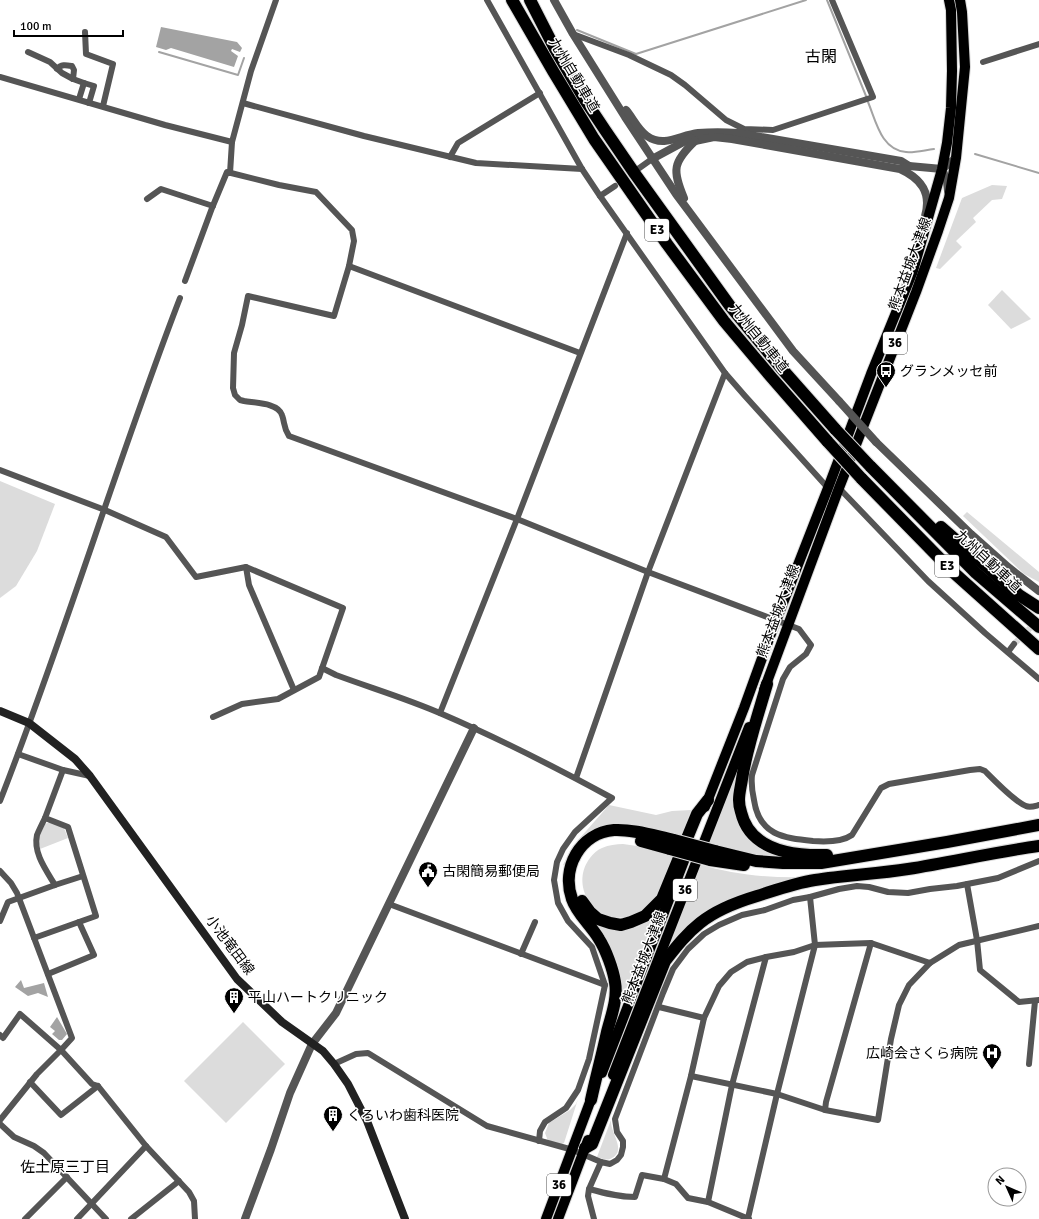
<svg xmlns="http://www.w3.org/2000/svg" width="1039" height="1219" font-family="Signika,'Noto Sans JP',sans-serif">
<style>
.green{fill:#dcdcdc}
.water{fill:#a3a3a3}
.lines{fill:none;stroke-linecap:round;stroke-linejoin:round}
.stream{stroke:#a3a3a3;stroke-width:2}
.minor-tunnel{stroke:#d9d9d9;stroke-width:6;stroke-dasharray:6 3;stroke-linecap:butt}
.primary-casing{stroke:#dbdbdb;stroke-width:12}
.motorway-casing{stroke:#dbdbdb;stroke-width:14}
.minor{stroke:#555;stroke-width:6}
.tertiary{stroke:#555;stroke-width:8}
.secondary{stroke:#222;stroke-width:8}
.primary{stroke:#000;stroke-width:10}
.motorway{stroke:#000;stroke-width:12}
.motorway-bridge-casing{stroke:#dbdbdb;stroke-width:14;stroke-linecap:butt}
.tertiary-bridge{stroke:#555;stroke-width:8}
.motorway-bridge{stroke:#000;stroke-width:12}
.labels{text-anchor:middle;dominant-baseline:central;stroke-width:3;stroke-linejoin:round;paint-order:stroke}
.shield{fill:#fff;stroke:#4c4c4c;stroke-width:1}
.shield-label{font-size:13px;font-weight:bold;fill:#000}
.street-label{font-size:14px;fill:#000;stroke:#fff}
.poi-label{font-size:14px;fill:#000;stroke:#fff;text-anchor:start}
.neighbourhood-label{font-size:15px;fill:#000;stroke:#fff}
.quarter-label{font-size:16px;fill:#000;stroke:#fff}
</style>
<rect width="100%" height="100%" fill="#fff"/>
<g class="green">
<path d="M992,185L1007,186L1002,199L992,200L973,218L976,222L956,241L962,247L940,269L936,268L962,198Z"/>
<path d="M1002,290L1031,319L1011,329L988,305Z"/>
<path d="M0,481L55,504L37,551L16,586L0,598Z"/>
<path d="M967,512L1039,572V582L1024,574L963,516Z"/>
<path d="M740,761L736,804L760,847L778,856L794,858L783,861L704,847Z"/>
<path d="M609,805L656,815L672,811L691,810L680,839L608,826L565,866L563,865L572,847Z"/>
<path d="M50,822L64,828L68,838L40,849L38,840L45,824Z"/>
<path d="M623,844L644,847L673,856C666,873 661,894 647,907C641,913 633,916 625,917C592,922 570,884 590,858C593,854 597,850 602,848C609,845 616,844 623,844Z"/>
<path d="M698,864C742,877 782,879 828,876L744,898L664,954Z"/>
<path d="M584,911L626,929L638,927L649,919L655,913L657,914L624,1001L618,999Z"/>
<path d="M243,1022L285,1064L226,1123L184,1081Z"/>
<path d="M578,1099L564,1143L562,1144L548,1141L545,1133L549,1123L570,1110L576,1104Z"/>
<path d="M611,1120C610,1133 627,1150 612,1158C607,1161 603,1159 597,1157Z"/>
</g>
<g class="water">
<path d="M161,27L237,42L242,48L240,52L232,49L231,51L238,56L234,67L171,48L166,50L156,47Z"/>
<path d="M21,980L24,988L44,983L48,997L38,993L28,996L15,987Z"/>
<path d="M57,1017L67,1034L62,1040H59L52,1034L55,1031L50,1027Z"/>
</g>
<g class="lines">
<g class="stream">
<path d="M827,0L866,96"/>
<path d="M577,30L636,54L806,0"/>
<path d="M159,52L238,75L244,58"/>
<path d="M868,102C876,121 881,150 906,152C914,153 925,150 934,149"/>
<path d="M975,154L1039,173"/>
</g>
<path class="minor-tunnel" d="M1014,644L1036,622"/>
<defs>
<g id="primary">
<path d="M764,690L839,488L916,292L938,231L949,198L956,158L965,67L962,12L960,0"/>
<path d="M705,807L744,708L769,639L828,488L871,374L913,271L942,169L947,143L951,108L952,71L951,10L949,0"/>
<path d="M602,1073L689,848"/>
<path d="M613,1075L749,727"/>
<path d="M546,1219L593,1094"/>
<path d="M558,1219L588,1140"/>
</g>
<g id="motorway">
<path d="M512,0L553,71L594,139L667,244L724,321L772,378L828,442"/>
<path d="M530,0L555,49L585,100L605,130L635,174L730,306L782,369L836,430"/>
<path d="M870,466L976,573L1039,627"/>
<path d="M861,478L953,572L1039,649"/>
<path d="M941,527L1019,595L1039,608"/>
<path d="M767,684C758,715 747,747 742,779C741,786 739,793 739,800C739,804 740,809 741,812C750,851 794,856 827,855"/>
<path d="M641,841L670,849"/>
<path d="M715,851L756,861L783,863H821L947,842L1039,825"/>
<path d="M710,860L744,865"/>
<path d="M582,901L590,912L598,919L610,923L621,925L631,922L645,916L662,899L697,814L708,800"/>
<path d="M591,1100C596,1077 602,1055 607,1032C611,1016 618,999 615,982C613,969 606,950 599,939C591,925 577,914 572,899C561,868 580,833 614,830C634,829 655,836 674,840"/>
<path d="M585,1148L592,1144L665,961C676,947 686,934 700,923C716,910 737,902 757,896C776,890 795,883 815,880C846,875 877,874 908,869C952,862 995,852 1039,846"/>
</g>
</defs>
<use href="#primary" class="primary-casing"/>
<use href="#motorway" class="motorway-casing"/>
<g class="minor">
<path d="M487,0L582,169L600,196L725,373L745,396L828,488"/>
<path d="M85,32L86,54L113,64L103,106"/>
<path d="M573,34L629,55L671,75L685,85L726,120L744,129L773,130L873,97L832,0"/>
<path d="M28,52L50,62L62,73L73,79L84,83"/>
<path d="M983,62L1039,44"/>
<path d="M57,69C61,64 66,65 72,66L74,70L73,79"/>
<path d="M0,77L165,125L232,142"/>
<path d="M79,99L84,83L94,86L89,103"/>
<path d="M243,103L364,136L476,163L582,169"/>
<path d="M450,157L458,143L540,93"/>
<path d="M638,169L652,159"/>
<path d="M230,173L232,142L251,71L276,0"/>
<path d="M600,196L615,186"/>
<path d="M147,199L161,189L213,206"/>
<path d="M349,266L580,353"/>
<path d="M185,281L212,208L227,172L279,185L316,192L352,230L354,241L349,266L334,316L248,296L242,325L234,353L233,388L235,395L240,400L244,401C256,403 278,403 282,415C285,423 283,427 289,436L517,519L648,572L799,629L811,645L806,654L790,667L783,679L752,775C751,784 752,791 754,800C759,835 783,838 813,841C826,842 842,842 852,835L881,788L889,784L970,770L980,769L985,771C994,780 1015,802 1026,806C1030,808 1035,806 1039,805"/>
<path d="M0,470L105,510L166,537L196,577L246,567L343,608L319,677L278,699L242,704L213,717"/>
<path d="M839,488L928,581L985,633L1039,679"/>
<path d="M246,567L249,585L294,690"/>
<path d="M1008,652L1014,644"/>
<path d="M322,668L336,675C371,688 408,699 442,714C500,739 557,768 612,798L575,832L563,849L557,862L554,880L558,903L568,921L592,947L605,985L589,1059L578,1090L566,1108L545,1122L540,1131L539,1141"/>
<path d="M440,713L517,519L627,233"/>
<path d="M18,754L63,770L90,776"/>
<path d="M576,778L648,572L725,373"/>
<path d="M0,801C65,635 116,464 180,298"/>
<path d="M45,818C42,824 39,830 37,835C33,853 46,870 55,885"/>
<path d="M0,871L11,883L17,893L72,1038L61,1050L92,1084L98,1086L146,1146L189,1192L194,1201L195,1219"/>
<path d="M967,884L977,940L980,970L1019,1002L1039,1000"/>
<path d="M389,904L605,985"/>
<path d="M0,921L8,902L55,885L83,876"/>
<path d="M34,938L79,922"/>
<path d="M521,954L535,922"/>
<path d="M48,974L94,955L79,922L96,916L68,827L45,818L63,770"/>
<path d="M659,1007L704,1018"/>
<path d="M0,1035L3,1038L20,1014L61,1050L37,1074L0,1120"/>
<path d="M334,1064L356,1054L368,1053L487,1126L573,1150L601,1162"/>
<path d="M1029,1064L1035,1001"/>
<path d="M691,1076L777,1094L825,1110L878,1120L891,1039L899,1005L909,985L930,963"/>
<path d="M30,1082L61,1115L98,1086"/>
<path d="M825,1110L826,1102L871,943"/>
<path d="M0,1124L14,1137L34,1146L44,1153L106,1219"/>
<path d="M664,1179L691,1076L704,1018L719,986L731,972L747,962L766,957L794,952L815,945L842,944L871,943L930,963L959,945L1039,926"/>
<path d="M589,1189C604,1193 619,1197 635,1197L642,1175L664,1179L676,1184L688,1198L708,1202L749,1219"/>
<path d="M708,1202L732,1085L766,957"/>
<path d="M748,1218L777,1094L815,945L810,897"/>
<path d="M25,1219L67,1177"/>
<path d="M77,1219L146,1146"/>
<path d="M131,1219L179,1181"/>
<path d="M594,1219L588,1196L589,1189L601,1162L610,1164L617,1160L621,1155L623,1147V1141L617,1132L615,1119L663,993L673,969L688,949L704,934L719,925L742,915L765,910L793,900L810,897L839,889L857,886L869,887L888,892L908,893L930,889L957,886L998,878L1039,861"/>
</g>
<g class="tertiary">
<path d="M554,0L573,34L625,117L676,194L793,351L839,401"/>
<path d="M626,110C633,118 638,130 647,136C664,148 680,135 698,133C711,132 724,132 738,133L901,161L909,166"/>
<path d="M688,140L695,141L714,137L732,139L900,169C920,178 932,192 925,216"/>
<path d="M652,159L691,138"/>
<path d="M905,167L909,166L942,169L956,158"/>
<path d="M942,169L947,181L948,191"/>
<path d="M684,198C672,170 673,162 695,141"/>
<path d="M876,442L971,534L1008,567L1039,591"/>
<path d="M245,1219L271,1149L290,1093L312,1044L336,1013L474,728"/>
</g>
<path class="secondary" d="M0,711L29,723L75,759L90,776L237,979L282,1022L323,1051L334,1064L348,1084L367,1121L405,1219"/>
<use href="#primary" class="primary"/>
<use href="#motorway" class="motorway"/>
<defs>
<g id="motorway-bridge">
<path d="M836,430L870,466"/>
<path d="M828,442L861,478"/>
<path d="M674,840L715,851"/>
<path d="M670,849L710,860"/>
</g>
</defs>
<use href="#motorway-bridge" class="motorway-bridge-casing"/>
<path class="tertiary-bridge" d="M839,401L876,442"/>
<use href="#motorway-bridge" class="motorway-bridge"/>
</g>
<defs>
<symbol id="bus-pin" viewBox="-11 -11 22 30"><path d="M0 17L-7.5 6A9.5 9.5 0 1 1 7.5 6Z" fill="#000" stroke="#fff"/><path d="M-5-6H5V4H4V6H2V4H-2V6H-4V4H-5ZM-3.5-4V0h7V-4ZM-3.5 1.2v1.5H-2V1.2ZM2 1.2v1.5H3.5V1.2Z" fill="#fff"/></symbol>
<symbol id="civic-pin" viewBox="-11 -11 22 30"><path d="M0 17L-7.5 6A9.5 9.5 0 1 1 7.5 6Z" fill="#000" stroke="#fff"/><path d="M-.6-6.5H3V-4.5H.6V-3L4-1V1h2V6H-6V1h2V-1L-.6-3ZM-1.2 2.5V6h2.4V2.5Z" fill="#fff"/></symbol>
<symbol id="building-pin" viewBox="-11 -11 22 30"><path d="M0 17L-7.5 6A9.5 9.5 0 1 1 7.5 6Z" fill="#000" stroke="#fff"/><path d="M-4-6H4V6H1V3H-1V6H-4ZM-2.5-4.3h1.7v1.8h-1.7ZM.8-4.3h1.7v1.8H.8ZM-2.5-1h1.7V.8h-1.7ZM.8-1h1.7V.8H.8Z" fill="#fff"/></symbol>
<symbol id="hospital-pin" viewBox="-11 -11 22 30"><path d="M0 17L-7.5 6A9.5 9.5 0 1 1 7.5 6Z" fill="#000" stroke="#fff"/><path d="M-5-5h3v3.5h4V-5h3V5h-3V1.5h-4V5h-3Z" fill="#fff"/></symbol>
</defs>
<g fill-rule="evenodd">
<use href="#bus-pin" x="875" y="360" width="22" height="30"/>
<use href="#civic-pin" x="417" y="860" width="22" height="30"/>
<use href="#building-pin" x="223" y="986" width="22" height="30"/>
<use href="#hospital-pin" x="981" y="1042" width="22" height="30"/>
<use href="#building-pin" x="322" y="1104" width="22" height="30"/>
</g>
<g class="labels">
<g class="shield">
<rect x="645" y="219" width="24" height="22" rx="3"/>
<rect x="883" y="332" width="24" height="22" rx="3"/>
<rect x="935" y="555" width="24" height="22" rx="3"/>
<rect x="673" y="879" width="24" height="22" rx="3"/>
<rect x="547" y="1174" width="24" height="22" rx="3"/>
</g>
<g class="shield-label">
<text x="657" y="230">E3</text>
<text x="895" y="343">36</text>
<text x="947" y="566">E3</text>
<text x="685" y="890">36</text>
<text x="559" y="1185">36</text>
</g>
<g class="street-label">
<text transform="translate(574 75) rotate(59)">九州自動車道</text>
<text transform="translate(910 264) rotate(-70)">熊本益城大津線</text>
<text transform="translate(759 338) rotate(51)">九州自動車道</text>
<text transform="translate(988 561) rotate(43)">九州自動車道</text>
<text transform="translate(778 611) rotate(-70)">熊本益城大津線</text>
<text transform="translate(230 945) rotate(53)">小池竜田線</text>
<text transform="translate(644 958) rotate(-69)">熊本益城大津線</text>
</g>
<g class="poi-label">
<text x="900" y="371">グランメッセ前</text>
<text x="442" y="871">古閑簡易郵便局</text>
<text x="248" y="997">平山ハートクリニック</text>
<text x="978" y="1053" text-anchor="end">広崎会さくら病院</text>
<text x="347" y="1115">くろいわ歯科医院</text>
</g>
<g class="neighbourhood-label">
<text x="65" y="1167">佐土原三丁目</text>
</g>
<g class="quarter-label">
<text x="821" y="57">古閑</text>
</g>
</g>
<g transform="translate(1007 1187) rotate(315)"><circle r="19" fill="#ffffff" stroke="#999999"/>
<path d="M0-3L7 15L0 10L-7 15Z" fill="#000000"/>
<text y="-6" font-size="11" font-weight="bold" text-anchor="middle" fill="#000000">N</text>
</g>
<path d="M14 30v6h109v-6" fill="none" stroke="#000000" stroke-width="2"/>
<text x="20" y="30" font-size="12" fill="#000000" stroke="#ffffff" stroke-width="3" paint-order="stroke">100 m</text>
</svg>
